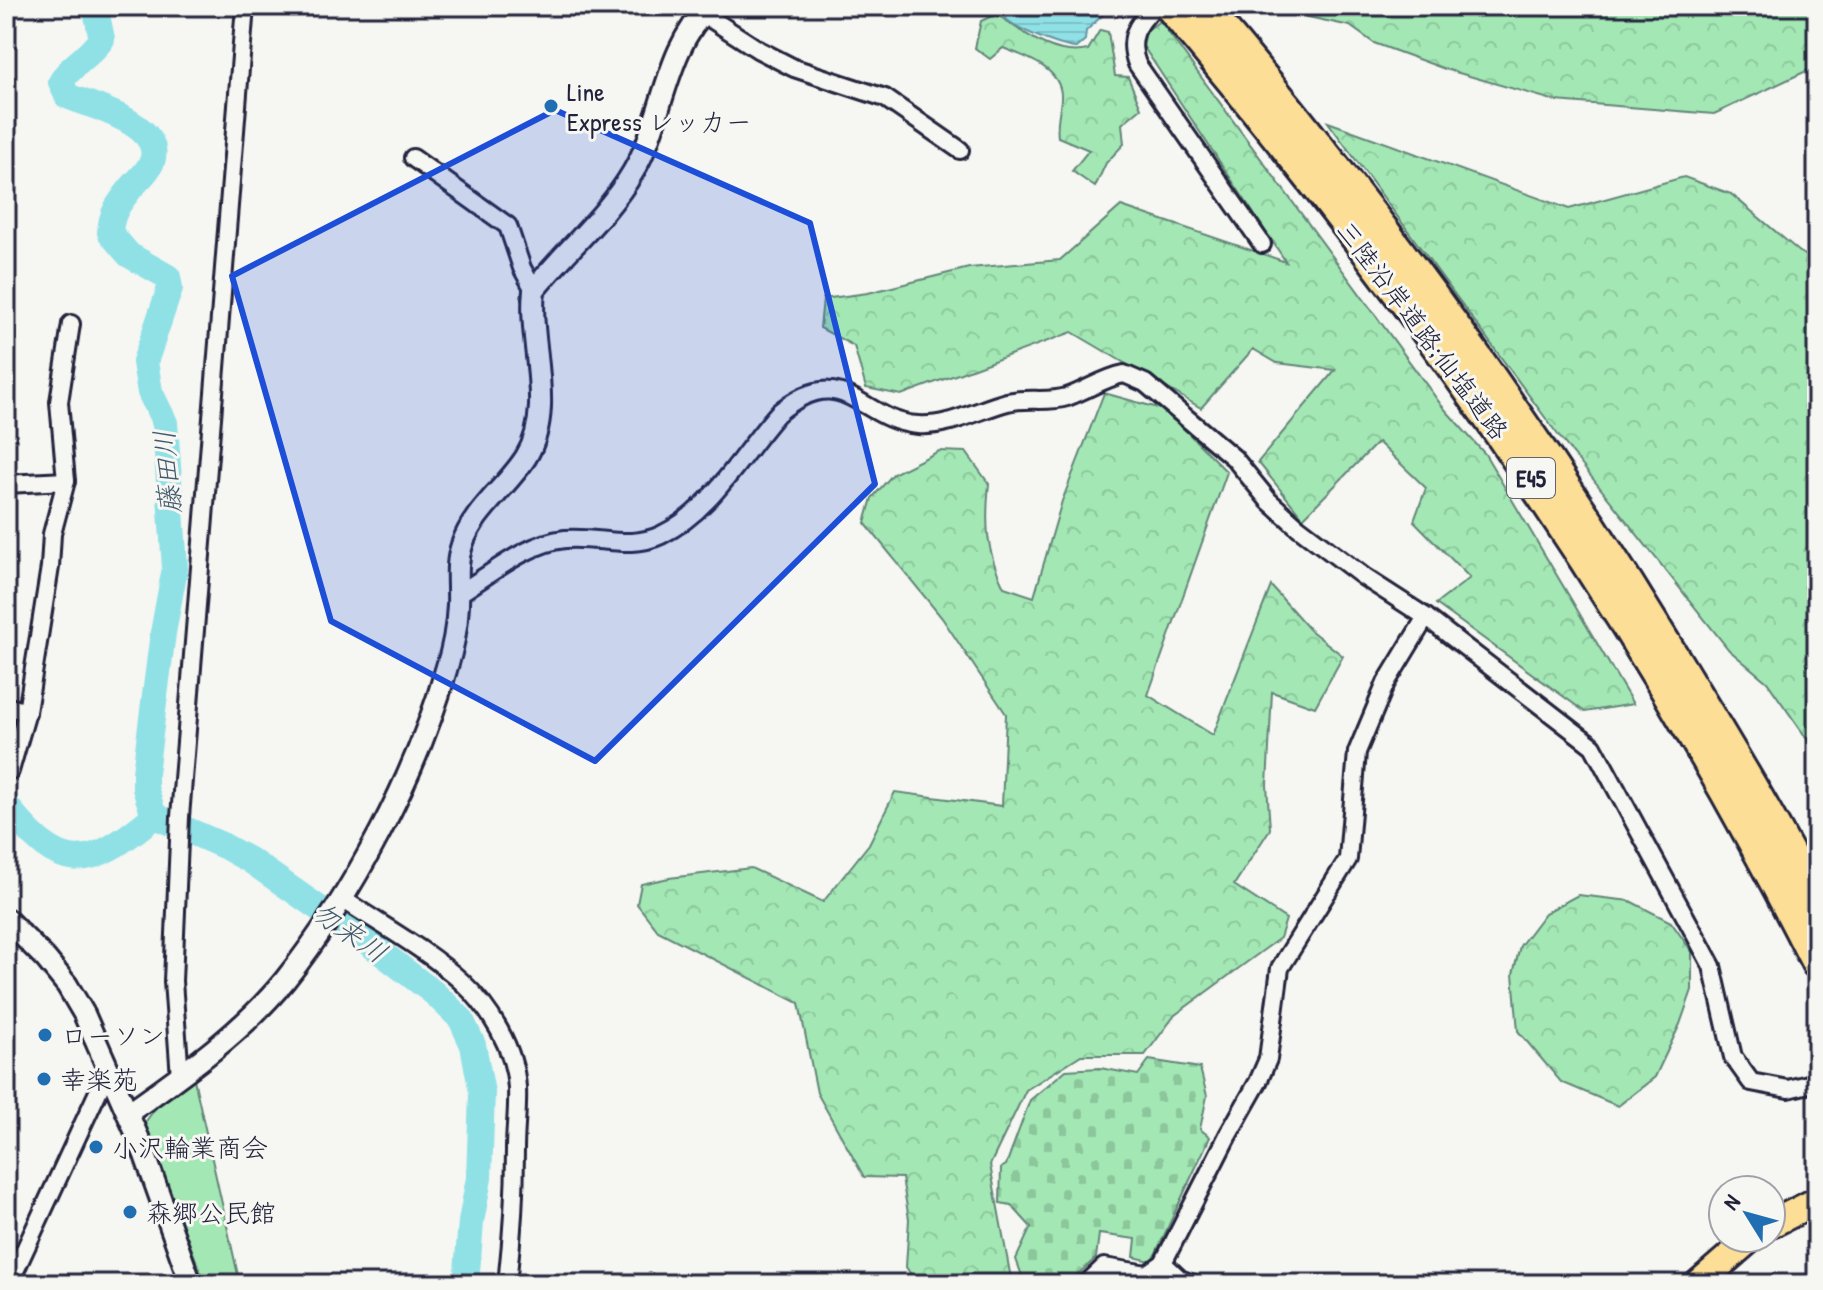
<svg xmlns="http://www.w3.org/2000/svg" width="1823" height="1290" font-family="'Patrick Hand','Klee One',sans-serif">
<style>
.green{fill:#a3e8b4;stroke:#628578;stroke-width:2}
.forest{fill:url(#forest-crowns);stroke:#628578;stroke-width:2}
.cemetery{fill:url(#cemetery-stones);stroke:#628578;stroke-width:2}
.water{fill:url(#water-rules);stroke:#6395a2;stroke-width:2}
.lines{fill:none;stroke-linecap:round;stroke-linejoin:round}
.river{stroke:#8fe1e6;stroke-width:26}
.minor-casing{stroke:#22223b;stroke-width:22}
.tertiary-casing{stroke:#22223b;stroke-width:26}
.primary-casing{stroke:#22223b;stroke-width:32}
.motorway-casing{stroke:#22223b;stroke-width:36}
.minor{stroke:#f6f6f2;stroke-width:16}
.tertiary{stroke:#f6f6f2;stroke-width:20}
.primary{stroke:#fcde96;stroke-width:26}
.motorway{stroke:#fcde96;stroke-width:30}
.marked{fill:#1d4ed8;fill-opacity:0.2;stroke:#1d4ed8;stroke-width:6;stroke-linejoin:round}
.poi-dot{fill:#1f6fb2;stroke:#f6f6f2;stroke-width:3}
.labels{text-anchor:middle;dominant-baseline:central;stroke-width:6;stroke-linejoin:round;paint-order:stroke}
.shield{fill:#f6f6f2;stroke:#626272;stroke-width:2}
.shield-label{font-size:24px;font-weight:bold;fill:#22223b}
.poi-label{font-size:26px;fill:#22223b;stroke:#f6f6f2;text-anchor:start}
.street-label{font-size:26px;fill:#22223b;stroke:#f6f6f2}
.water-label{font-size:28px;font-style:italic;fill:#435b6e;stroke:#f6f6f2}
</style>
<defs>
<pattern id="forest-crowns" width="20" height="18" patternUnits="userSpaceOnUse" patternTransform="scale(2)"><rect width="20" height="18" fill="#a3e8b4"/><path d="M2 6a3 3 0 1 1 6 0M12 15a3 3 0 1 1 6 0" fill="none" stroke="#8cc79c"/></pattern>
<pattern id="cemetery-stones" width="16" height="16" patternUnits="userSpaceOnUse" patternTransform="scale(2)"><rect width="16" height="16" fill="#a3e8b4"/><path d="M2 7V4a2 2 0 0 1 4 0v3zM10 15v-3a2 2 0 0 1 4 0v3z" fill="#8cc79c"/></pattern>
<pattern id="water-rules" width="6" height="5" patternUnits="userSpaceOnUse" patternTransform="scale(2)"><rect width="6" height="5" fill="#8fe1e6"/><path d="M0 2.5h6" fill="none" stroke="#7bc1c6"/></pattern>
</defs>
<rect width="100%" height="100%" fill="#f6f6f2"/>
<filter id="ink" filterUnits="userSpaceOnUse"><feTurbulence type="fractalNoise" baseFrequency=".0125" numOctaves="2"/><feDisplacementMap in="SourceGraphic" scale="16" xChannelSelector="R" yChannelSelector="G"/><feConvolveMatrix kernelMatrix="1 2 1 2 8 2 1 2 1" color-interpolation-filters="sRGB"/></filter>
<g filter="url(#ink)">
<path class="green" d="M194,1079L240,1284H205L144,1124C157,1105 171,1087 194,1079Z"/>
<g class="forest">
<path d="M1257,6H1817V66L1714,114L1556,101L1445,69L1374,43L1350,26Z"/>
<path d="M996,14C1023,32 1054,58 1088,50L1100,30L1108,32L1115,76L1128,77L1141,108L1122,124L1124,144L1106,163L1095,187L1072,171L1089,150L1058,137C1056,124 1060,112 1061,99C1063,69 1027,57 1003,48L990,59L975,48L981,21Z"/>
<path d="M1160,21L1442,406L1485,454L1633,704L1585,712L1436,604L1470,578L1414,521L1426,488L1378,442L1303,518L1258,462L1335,370L1277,363L1253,349L1201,408L1072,332L901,395L866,388L854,346L820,328L823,299L868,293L969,268L1060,260L1121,206L1286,262L1143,46L1146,31Z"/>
<path d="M1328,122L1569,209L1684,177L1731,194L1801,253L1817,261V753L1767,682L1729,650L1558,435Z"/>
<path d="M1104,393L1165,410L1227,472L1148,695L1213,735L1271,586L1310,630L1343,656L1315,707L1272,692L1267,785L1270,829L1234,885L1286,919L1280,938L1175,1015L1145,1055H1081L1026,1090L990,1165L1012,1284H917L906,1267L909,1219L902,1178L864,1177L817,1093L799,1003L658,931L637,904L641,884L669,878L751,868L823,902L869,844L895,792L1002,806L1006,714L942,618L865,523L872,498L893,474L939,451L966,452L989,484C985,524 986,551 1004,587L1034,597L1062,501Z"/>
<path d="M1578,895L1630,901L1671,922L1692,952V990L1680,1024L1655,1077L1618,1106L1561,1082L1518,1031L1513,974L1520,946L1545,913Z"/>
</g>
<path class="cemetery" d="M1149,1060L1200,1068L1207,1096L1200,1129L1210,1137L1155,1255L1150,1261L1134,1257L1136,1239L1099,1234L1096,1258L1067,1284H1025L1016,1259L1031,1227L1011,1205L1000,1203L1001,1168L1006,1165L1030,1100L1066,1070L1100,1068L1138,1075Z"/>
<path class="water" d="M999,6H1112L1086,31L1085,40L1076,48C1061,47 1015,29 1005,18C1003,16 1000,8 999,6Z"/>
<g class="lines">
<g class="river">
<path d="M95,6L102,39C91,56 70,65 61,82L67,96C91,106 160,123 153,158C151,169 138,180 131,188C119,203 111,213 110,233L129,255L168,277L170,288L145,362L150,392L165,423L175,568L163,633L145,773V788L154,816"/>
<path d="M6,805C62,875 87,872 154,816"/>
<path d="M157,817L224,846L251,861L366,941L434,993L461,1019L473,1045L482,1093L479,1178L471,1222L466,1284"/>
</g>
<defs>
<g id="minor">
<path d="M1155,6C1137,24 1127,38 1137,64L1262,244"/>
<path d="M702,13L759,50L794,68L885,98L960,150"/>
<path d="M413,158L508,226L522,268L534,290"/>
<path d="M6,484L66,481"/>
<path d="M457,595C490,575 526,543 565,539C598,536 630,550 661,535C712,511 742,453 778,413C845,358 859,421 918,425C949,427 977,410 1007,402C1027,397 1047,403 1067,397C1087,390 1104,378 1124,374L1145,383L1234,458L1269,501L1298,527L1364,577L1426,617"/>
<path d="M6,706L27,712"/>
<path d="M10,771L27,712L50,567L52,534L66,481L59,402L71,324"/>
<path d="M341,898C381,925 426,949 462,982C490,1008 515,1049 517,1088C518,1109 515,1129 515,1150C515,1195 512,1239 507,1284"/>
<path d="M180,1077L173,981L180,817L245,6"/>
<path d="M1163,1263L1180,1279L1193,1284"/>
<path d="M9,1284L109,1068"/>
<path d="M1086,1284L1104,1267L1147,1274L1163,1263L1228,1135L1258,1082L1268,1059L1280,968L1348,859L1357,752L1386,683L1426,617L1593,746L1712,966L1733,1057L1751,1082L1788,1089L1817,1082"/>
</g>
<g id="tertiary">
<path d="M6,919L46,959L67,985L84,1014L141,1144L191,1284"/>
<path d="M128,1113C183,1074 242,1033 285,980C352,896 417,774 446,670C453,649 457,627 458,605C459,584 455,565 462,545C473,511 507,487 526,457C556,408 528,344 534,290C566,250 607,216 633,172C664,120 664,49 710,6"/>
</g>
<g id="primary">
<path d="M1771,1224L1817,1201"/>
<path d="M1698,1284L1751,1238"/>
</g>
<g id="motorway">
<path d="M1170,6C1419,300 1644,618 1817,963"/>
<path d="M1203,6C1378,211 1536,431 1676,661C1725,742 1775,823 1817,907"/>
</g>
</defs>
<use href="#minor" class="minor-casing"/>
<use href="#tertiary" class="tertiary-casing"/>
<use href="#primary" class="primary-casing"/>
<use href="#motorway" class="motorway-casing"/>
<use href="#minor" class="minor"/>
<use href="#tertiary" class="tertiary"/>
<use href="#primary" class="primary"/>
<use href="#motorway" class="motorway"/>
</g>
</g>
<path class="marked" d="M555,110L810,223L875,484L595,761L331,621L232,276Z"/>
<g class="poi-dot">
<circle cx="551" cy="106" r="8"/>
<circle cx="45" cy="1035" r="8"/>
<circle cx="44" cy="1079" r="8"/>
<circle cx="96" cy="1147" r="8"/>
<circle cx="130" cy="1212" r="8"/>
</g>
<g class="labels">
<rect class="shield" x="1507" y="458" width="48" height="40" rx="6"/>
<g class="shield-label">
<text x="1531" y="478">E45</text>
</g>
<g class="poi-label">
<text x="567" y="91">Line<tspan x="567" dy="30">Express レッカー</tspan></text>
<text x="61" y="1035">ローソン</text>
<text x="60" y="1079">幸楽苑</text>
<text x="112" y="1147">小沢輪業商会</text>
<text x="146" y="1212">森郷公民館</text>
</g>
<g class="street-label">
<text transform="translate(1423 330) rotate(53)">三陸沿岸道路;仙塩道路</text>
</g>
<g class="water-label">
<text transform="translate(167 472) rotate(-95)">藤田川</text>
<text transform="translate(350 932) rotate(35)">勿来川</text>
</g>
</g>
<rect width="1823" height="1290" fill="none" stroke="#f6f6f2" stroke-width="32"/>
<rect x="16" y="16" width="1791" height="1258" fill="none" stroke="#22223b" stroke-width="3" filter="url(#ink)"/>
<g transform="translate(1747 1214) rotate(307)"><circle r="38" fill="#f6f6f2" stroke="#a1a1a9" stroke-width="2"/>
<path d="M0-6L14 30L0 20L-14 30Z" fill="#1f6fb2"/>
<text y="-12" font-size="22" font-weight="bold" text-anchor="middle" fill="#22223b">N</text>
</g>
</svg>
